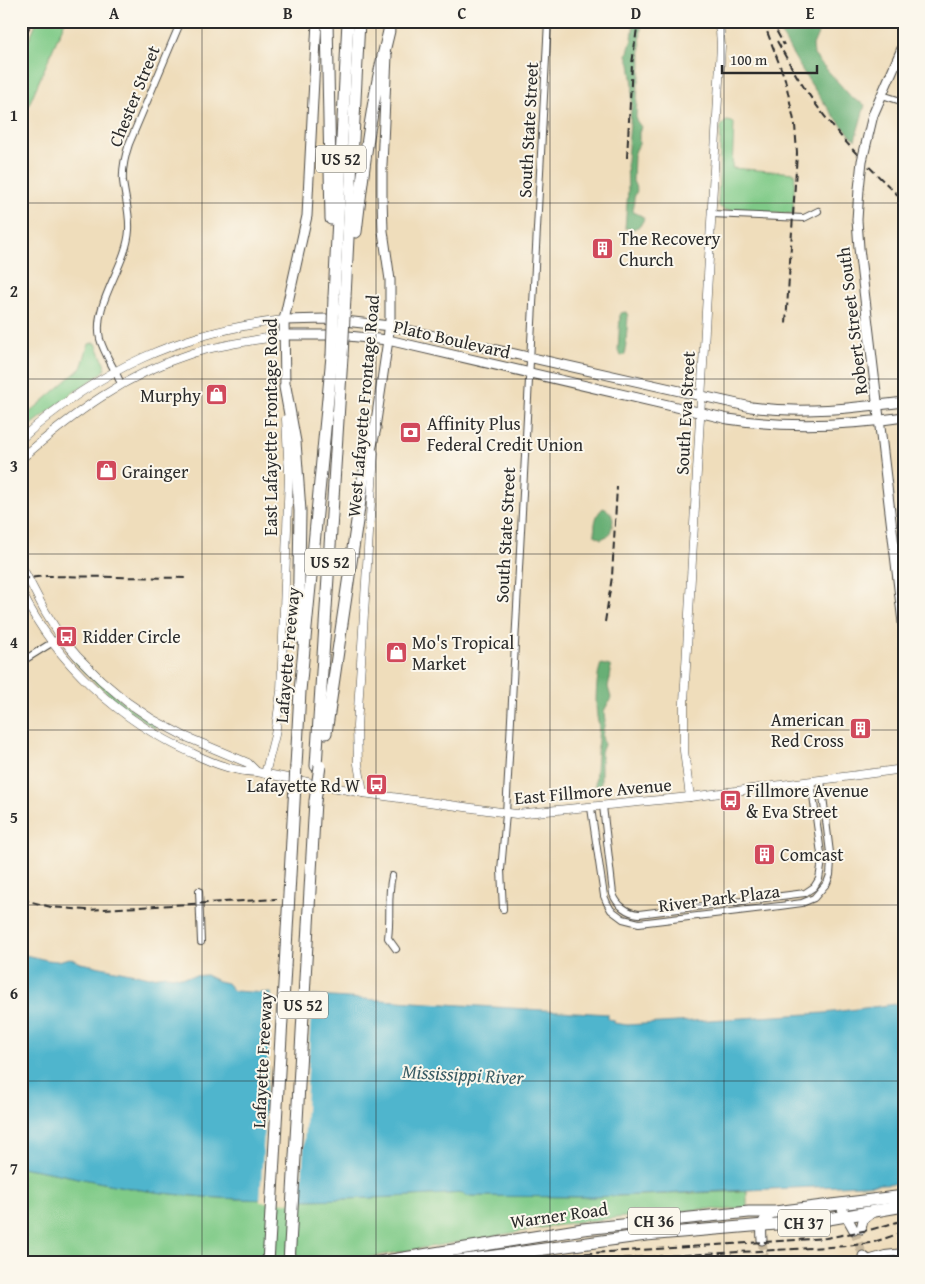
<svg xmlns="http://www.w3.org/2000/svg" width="925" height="1284" font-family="'Gentium Book Plus',serif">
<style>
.green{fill:#80cb88;stroke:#567b5a}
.forest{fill:#68af74;stroke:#4a6d50}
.water{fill:#4fb5cd;stroke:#3d707c}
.pier{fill:#efddbb}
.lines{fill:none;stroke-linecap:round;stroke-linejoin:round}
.secondary-tunnel{stroke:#c8b99e;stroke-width:9;stroke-dasharray:9 4.5;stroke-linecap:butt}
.minor-casing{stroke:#484641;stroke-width:8}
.tertiary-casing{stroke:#484641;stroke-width:9}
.secondary-casing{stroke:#484641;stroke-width:11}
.trunk-casing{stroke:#484641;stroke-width:13}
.motorway-casing{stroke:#484641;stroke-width:13}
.minor{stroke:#fff;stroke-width:6}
.tertiary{stroke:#fff;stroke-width:8}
.secondary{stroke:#fff;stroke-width:9}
.trunk{stroke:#fff;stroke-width:11}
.motorway{stroke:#fff;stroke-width:11}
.rail{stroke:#2b2b2b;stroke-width:2;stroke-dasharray:8 4;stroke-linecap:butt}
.secondary-bridge-casing{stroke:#484641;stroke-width:11;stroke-linecap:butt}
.motorway-bridge-casing{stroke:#484641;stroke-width:13;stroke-linecap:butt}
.secondary-bridge{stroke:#fff;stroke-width:9}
.motorway-bridge{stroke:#fff;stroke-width:11}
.grid{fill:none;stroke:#2b2b2b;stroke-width:1;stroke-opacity:0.55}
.labels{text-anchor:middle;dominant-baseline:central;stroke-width:4;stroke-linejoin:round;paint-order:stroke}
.shield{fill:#fbf7ec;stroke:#696865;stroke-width:1}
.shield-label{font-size:16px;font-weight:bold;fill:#2b2b2b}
.street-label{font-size:18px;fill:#2b2b2b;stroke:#fbf7ec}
.poi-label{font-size:18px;fill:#2b2b2b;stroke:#fbf7ec;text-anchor:start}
.water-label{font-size:19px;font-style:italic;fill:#385b64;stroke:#fbf7ec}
.neatline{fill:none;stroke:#2b2b2b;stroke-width:2}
.grid-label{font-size:16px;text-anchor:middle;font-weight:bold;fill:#2b2b2b}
</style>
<rect width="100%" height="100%" fill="#fbf7ec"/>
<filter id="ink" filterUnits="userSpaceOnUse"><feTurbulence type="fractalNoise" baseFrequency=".02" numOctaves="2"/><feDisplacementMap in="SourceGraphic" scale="10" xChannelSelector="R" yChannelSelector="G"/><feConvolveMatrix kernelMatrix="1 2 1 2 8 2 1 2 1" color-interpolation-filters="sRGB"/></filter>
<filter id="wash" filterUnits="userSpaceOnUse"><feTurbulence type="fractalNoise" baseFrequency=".0096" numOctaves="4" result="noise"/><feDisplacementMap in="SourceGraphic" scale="20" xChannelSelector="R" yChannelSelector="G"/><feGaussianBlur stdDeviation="1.12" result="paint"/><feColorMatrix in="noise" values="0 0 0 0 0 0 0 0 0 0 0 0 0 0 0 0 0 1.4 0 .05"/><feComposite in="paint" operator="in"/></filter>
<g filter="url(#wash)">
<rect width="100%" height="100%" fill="#efddbb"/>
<g class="green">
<path d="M37,21H65L21,123V58Z"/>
<path d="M726,121L733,122L734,124L732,168L795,173L793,214L724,210L718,205L721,126Z"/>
<path d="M92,343H96L104,363L105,370L101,374L74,392L21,433V420L81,368C85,359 85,352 89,344Z"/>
<path d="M74,658C100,683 125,706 155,725L156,728H154C124,708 97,687 73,660Z"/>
<path d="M21,1167C69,1175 115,1187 163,1193C263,1205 363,1199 463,1193L466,1196L592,1197L747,1191V1207L726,1210L703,1209L577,1222L335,1263H21Z"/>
</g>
<g class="forest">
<path d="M634,21L642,22C638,36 644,74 638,83L636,116V120L641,127L639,132V144L634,154L633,181L637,190L634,198L633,212L642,216L644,219L640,226L633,229L625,228L628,191L627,160L633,85L630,64L627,55L632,39Z"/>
<path d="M774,21H823L813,45L814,55L852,98L865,105L855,140C821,105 797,63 774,21Z"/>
<path d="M626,312L628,316L625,355L621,356L618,351L620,315V313Z"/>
<path d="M603,508C616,513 614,523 609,535L601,539L595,535C594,525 595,515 603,508Z"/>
<path d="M601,664L610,666L611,672L608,687L611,698L604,711L605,721L602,736L604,745L601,752V783L598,786H595L599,724C594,714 596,675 601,664Z"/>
</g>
<path class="water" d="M21,954L47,960L57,961L70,958L81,963L150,977L166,975L182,977L206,975L218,981L227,983L234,991L608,1014V1019L614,1020V1023L627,1025L825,1013L904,1003V1183L592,1197L466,1196L463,1193C363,1199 263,1205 163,1193C115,1187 69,1175 21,1167Z"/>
<path class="pier" d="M272,991L312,993L301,1203L260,1202Z"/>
</g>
<g filter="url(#ink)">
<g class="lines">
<g class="secondary-tunnel">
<path d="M854,1230L863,1256"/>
<path d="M762,1240L765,1263"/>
</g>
<defs>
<g id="minor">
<path d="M882,95L904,102"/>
<path d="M712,214L804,218L818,211"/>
<path d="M121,384C115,369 104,354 100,339C92,303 127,266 129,230C130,213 125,198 123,181C122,168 125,156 129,144L181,21"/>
<path d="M21,662L61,637"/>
<path d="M603,806L613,894C617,905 627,913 639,914L805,893L814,887L819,879L822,861L811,781"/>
<path d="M591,808L604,896L607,903L611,910L623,919L639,923L780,906L802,903L814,898L827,883L830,875L831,861L821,780"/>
<path d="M392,876C387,896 391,917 388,938L396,949"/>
<path d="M199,891L201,942"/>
<path d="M503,909L501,870L506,814L548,21"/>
<path d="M854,1263L885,1254L904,1252"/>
</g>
<g id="tertiary">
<path d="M21,439C97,370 182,331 284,320"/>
<path d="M21,459C74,413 126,374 193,353C223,344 253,341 284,335"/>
<path d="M21,565L45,611L61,637L77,656L101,680L127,702L152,719L184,736L248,763L257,772"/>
<path d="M21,591C56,663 120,721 192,753C212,763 235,772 257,772L363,793L516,814L690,797L904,769"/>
<path d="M265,774L275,735L281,691L289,475L286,419"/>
<path d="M363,793L358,764L357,726L374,453"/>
<path d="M690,797L684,751V702L721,45L720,31L716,21"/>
</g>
<g id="secondary">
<path d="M388,37L389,21"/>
<path d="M873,115L904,44"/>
<path d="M859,189L857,220L859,248L904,631"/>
<path d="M284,320L326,319L390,326L751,407C802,414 853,408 904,402"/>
<path d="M284,335H338L388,340L728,419C787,428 845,426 904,417"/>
<path d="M285,387L284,320L307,216L317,21"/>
<path d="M375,428L388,340L390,320V280L383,231L382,197V165L387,55"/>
<path d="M840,1205L854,1230"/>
<path d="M861,1229L863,1220L873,1212"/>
<path d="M762,1240C761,1226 760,1219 775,1212"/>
<path d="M863,1256L867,1259L868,1263"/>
</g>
<g id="trunk">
<path d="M373,1263L583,1229L749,1212H775L904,1196"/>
<path d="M443,1263L646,1235L823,1220L904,1206"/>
</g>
<g id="motorway">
<path d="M327,21L331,219"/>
<path d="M356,232C364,164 372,97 389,31"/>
<path d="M334,297L348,21"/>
<path d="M345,297L359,21"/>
<path d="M285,387L295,442L300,511L298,637"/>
<path d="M326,733L363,480L375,428"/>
<path d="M296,766L300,691L332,356"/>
<path d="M316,766L342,357"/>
<path d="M268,1263L285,967"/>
<path d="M289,1263L315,801"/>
</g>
</defs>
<use href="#minor" class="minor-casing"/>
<use href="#tertiary" class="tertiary-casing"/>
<use href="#secondary" class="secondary-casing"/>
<use href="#trunk" class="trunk-casing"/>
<use href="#motorway" class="motorway-casing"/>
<use href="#minor" class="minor"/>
<use href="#tertiary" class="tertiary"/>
<use href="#secondary" class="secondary"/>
<use href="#trunk" class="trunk"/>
<use href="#motorway" class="motorway"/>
<g class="rail">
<path d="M763,21L785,79L795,125L797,153L786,324"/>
<path d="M771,21L784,45"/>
<path d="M777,41C790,65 803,88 820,110C844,143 874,172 904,201"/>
<path d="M21,45L32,21"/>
<path d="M627,158L632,64L638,21"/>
<path d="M21,579L46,576L186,578"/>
<path d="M605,622L612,577L617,487"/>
<path d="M21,899L51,907L86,910L277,899"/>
<path d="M525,1263L578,1254L826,1238L873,1229L904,1220"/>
<path d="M575,1263L596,1260L847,1246L871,1243L904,1232"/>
<path d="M793,1263L829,1256"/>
</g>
<defs>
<path id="secondary-bridge" d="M859,189L862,161L873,115"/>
<g id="motorway-bridge">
<path d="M332,356L334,297"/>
<path d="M342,357L345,297"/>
<path d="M315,801L320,766"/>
<path d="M285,967L296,766"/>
</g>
</defs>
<use href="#secondary-bridge" class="secondary-bridge-casing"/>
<use href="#motorway-bridge" class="motorway-bridge-casing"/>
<use href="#secondary-bridge" class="secondary-bridge"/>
<use href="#motorway-bridge" class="motorway-bridge"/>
</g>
</g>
<path class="grid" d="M202,21V1263M376,21V1263M550,21V1263M724,21V1263M21,203H904M21,379H904M21,554H904M21,730H904M21,905H904M21,1081H904"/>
<defs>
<symbol id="building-square" viewBox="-11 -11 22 22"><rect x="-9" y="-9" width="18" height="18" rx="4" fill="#d1495b" stroke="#fbf7ec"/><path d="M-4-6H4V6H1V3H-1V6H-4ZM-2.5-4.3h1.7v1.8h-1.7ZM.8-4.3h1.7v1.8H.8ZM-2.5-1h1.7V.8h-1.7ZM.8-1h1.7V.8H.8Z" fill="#fff"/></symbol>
<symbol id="shop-square" viewBox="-11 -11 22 22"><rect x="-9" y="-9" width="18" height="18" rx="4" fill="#d1495b" stroke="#fbf7ec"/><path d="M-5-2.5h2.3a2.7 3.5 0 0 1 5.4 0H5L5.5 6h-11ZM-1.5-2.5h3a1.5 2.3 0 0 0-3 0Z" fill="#fff"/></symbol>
<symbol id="bank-square" viewBox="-11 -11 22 22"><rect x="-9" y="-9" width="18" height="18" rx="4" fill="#d1495b" stroke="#fbf7ec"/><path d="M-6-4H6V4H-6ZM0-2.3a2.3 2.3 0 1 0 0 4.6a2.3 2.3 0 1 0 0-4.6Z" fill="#fff"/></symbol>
<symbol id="bus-square" viewBox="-11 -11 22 22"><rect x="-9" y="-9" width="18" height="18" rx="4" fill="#d1495b" stroke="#fbf7ec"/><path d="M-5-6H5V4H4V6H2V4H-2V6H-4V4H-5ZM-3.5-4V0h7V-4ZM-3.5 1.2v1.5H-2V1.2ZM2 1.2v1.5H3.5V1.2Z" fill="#fff"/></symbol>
</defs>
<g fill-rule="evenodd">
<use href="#building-square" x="590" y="236" width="25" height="25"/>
<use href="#shop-square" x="204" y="382" width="25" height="25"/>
<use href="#bank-square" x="398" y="420" width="25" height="25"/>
<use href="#shop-square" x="94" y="458" width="25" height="25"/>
<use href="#bus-square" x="54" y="624" width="25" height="25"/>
<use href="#shop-square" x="384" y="640" width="25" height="25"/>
<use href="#building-square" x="848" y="716" width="25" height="25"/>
<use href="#bus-square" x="364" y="772" width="25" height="25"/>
<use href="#bus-square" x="718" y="788" width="25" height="25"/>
<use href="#building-square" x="752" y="842" width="25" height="25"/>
</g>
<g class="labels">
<g class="shield">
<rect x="316" y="145.5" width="50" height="27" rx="4"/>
<rect x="305" y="548.5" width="50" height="27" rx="4"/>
<rect x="278" y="991.5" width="50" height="27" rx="4"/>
<rect x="628" y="1207.5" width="52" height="27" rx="4"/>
<rect x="778" y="1209.5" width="52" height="27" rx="4"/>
</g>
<g class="shield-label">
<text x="341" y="159">US 52</text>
<text x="330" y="562">US 52</text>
<text x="303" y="1005">US 52</text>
<text x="654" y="1221">CH 36</text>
<text x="804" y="1223">CH 37</text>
</g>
<g class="street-label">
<text transform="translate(134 96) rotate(-68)">Chester Street</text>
<text transform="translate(528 130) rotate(-87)">South State Street</text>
<text transform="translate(852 321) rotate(-97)">Robert Street South</text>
<text transform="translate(452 339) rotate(13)">Plato Boulevard</text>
<text transform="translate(363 406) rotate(-85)">West Lafayette Frontage Road</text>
<text transform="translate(685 413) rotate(-87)">South Eva Street</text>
<text transform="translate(270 427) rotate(-90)">East Lafayette Frontage Road</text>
<text transform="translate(505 535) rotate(-87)">South State Street</text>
<text transform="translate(287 655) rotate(-85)">Lafayette Freeway</text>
<text transform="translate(593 791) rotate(-5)">East Fillmore Avenue</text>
<text transform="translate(719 898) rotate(-7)">River Park Plaza</text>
<text transform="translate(262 1060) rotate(-87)">Lafayette Freeway</text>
<text transform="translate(559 1215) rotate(-8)">Warner Road</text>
</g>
<g class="poi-label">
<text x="619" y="238">The Recovery<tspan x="619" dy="21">Church</tspan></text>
<text x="201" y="395" text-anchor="end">Murphy</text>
<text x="427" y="423">Affinity Plus<tspan x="427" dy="21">Federal Credit Union</tspan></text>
<text x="122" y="471">Grainger</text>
<text x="83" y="636">Ridder Circle</text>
<text x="412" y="642">Mo's Tropical<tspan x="412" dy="21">Market</tspan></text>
<text x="844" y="719" text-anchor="end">American<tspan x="844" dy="21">Red Cross</tspan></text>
<text x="360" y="785" text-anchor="end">Lafayette Rd W</text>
<text x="746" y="790">Fillmore Avenue<tspan x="746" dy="21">&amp; Eva Street</tspan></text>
<text x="780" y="854">Comcast</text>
</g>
<g class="water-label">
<text transform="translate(463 1074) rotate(3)">Mississippi River</text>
</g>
</g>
<rect width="925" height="1284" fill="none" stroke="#fbf7ec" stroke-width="55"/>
<path d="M722 65v8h95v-8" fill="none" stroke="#2b2b2b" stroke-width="2.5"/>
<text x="730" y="65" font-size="15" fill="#2b2b2b" stroke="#fbf7ec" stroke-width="4" paint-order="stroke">100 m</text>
<rect x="28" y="28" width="870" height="1228" class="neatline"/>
<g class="grid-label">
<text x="114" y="19">A</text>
<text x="288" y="19">B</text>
<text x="462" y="19">C</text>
<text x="636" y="19">D</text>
<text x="810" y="19">E</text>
<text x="14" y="121">1</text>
<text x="14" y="297">2</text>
<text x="14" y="472">3</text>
<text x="14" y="648">4</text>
<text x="14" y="823">5</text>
<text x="14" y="999">6</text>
<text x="14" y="1174">7</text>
</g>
</svg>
